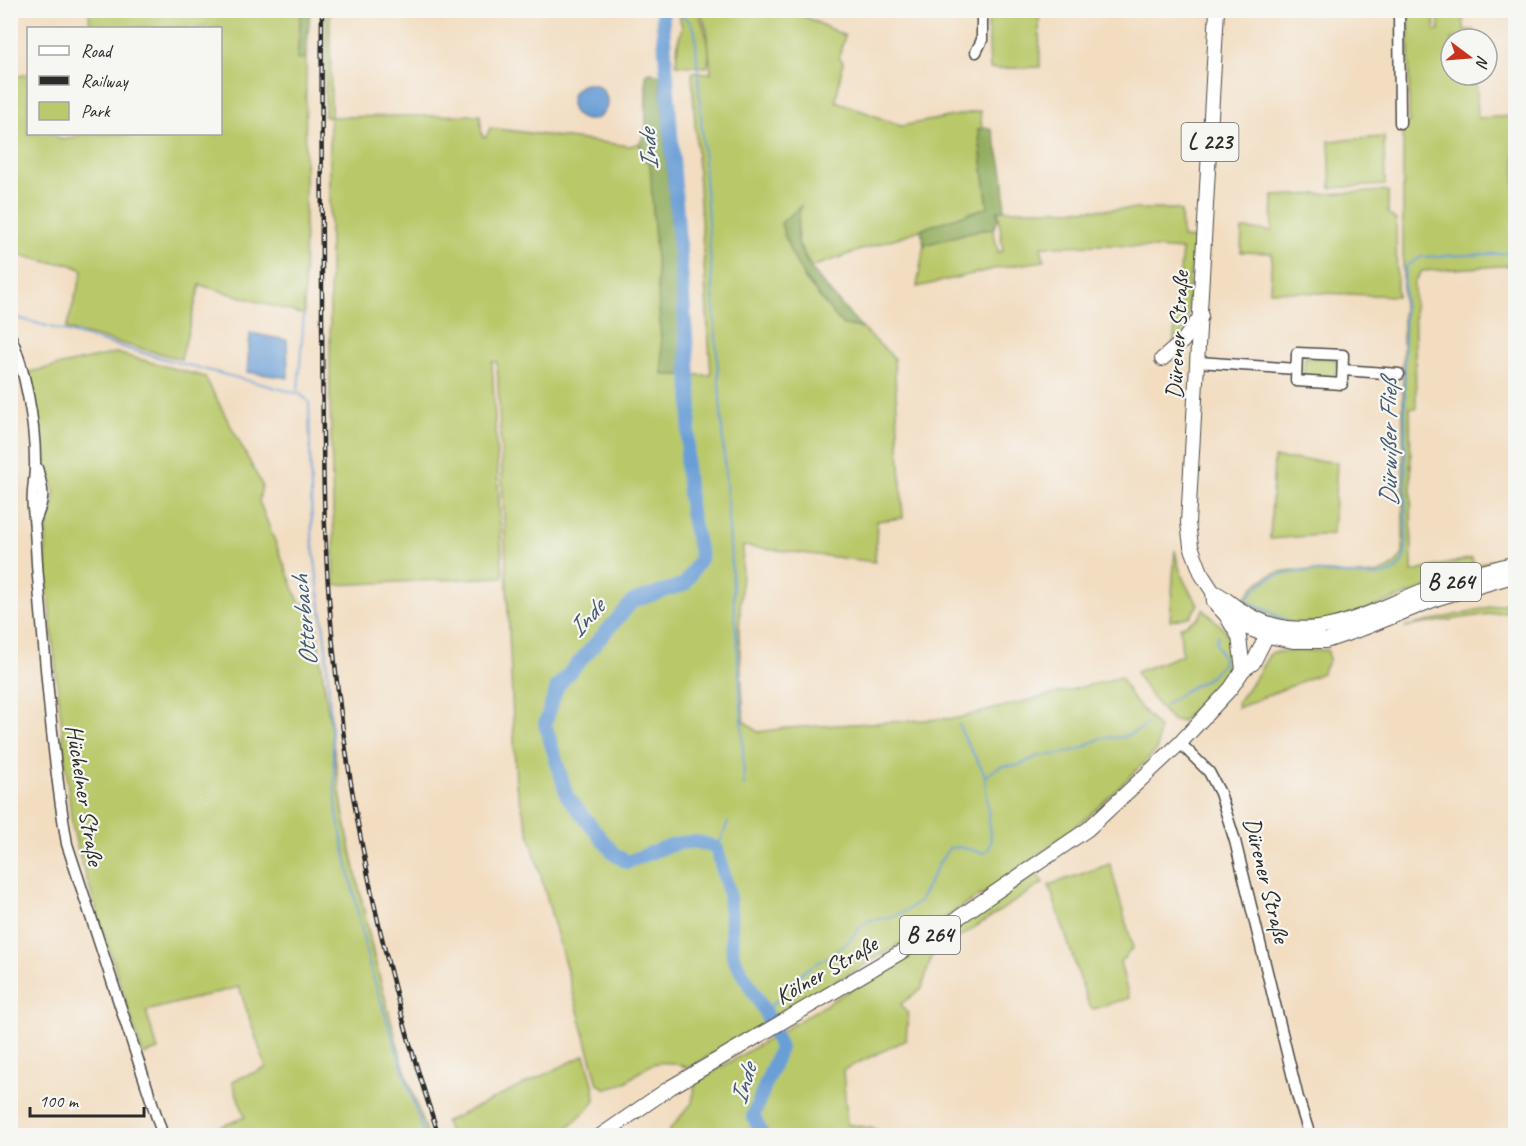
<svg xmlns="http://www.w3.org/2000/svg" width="1526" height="1146" font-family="Caveat,sans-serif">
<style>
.green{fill:#b9c96b;stroke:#727a4b;stroke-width:1.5}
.forest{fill:#92ad5f;stroke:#5e6c45;stroke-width:1.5}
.water{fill:#6a9ed6;stroke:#4a6480;stroke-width:1.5}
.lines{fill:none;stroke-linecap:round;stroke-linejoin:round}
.stream{stroke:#6a9ed6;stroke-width:2}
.river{stroke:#6a9ed6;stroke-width:14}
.minor-casing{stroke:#494642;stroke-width:13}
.major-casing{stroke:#494642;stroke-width:16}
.minor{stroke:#fff;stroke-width:10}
.major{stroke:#fff;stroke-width:14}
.rail-casing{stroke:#2b2b2b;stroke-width:4.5}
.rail{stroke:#f6f6f2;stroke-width:2;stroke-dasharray:7;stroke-linecap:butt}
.labels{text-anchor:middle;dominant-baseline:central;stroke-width:4.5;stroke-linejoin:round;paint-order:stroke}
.shield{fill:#f6f6f2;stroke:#686867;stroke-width:1.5}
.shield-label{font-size:22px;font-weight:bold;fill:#2b2b2b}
.street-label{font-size:24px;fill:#2b2b2b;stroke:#f6f6f2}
.water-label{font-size:26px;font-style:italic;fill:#44596f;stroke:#f6f6f2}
</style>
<rect width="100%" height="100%" fill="#f6f6f2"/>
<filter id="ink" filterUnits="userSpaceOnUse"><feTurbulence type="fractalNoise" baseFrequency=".0167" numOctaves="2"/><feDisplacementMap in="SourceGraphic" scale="12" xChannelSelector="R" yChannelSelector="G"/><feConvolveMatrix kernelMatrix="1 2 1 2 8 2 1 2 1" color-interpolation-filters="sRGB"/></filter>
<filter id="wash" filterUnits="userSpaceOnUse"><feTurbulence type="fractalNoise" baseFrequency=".008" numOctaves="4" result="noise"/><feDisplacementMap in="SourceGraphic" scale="24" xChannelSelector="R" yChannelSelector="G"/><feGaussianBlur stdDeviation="1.35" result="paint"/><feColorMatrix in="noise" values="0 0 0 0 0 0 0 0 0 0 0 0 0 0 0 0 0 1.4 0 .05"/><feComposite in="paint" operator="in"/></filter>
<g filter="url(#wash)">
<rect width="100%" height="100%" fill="#f2ddc1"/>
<g class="green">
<path d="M330,10L331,117L480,115L482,137H486L490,128L630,146L640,143L643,159L650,163L674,375H711L692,76L693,72L711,73L707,30L700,11H793L845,36L839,57L843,62L836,101L901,126L980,111L982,129L978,130L988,207L811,267L798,242V220L782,223L804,278L843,325L862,328L894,358L903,518L877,521L875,562L743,546L739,634L744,721L758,732L786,728L958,718L1121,677L1132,698L1159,728L1157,750L1090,815L1000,883L944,918L688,1068C640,1050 645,1081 607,1089L598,1084L516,786L497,362H492L503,577L335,585L330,400V117H325L326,11Z"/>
<path d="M89,11H301L297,59L306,58L304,315L200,285L181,359L66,329L83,270L69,264L48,262L11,253L10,78L28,74V134H52L63,140L82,134H220V28H90Z"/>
<path d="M678,11H697C704,26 713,50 707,67L676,65L678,42L682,27Z"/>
<path d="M1409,11H1434L1435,31H1439V11H1463L1464,30H1474V39H1451V75H1476L1478,118L1515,116V265L1422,271L1414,282L1416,408H1410L1412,572L1472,558L1474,565L1515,554V557L1356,613L1323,623H1294L1280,621L1242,601C1251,590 1260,579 1273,574C1311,559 1382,597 1403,553V123L1409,122Z"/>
<path d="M1039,15L1040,67L990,69L988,17Z"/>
<path d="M1384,137L1385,185L1331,188L1329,141Z"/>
<path d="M1388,191V213L1396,220L1397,296L1270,291L1272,253L1241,252L1242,229L1272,231L1273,196Z"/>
<path d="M1176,209L1181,212L1182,238L1196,239C1195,253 1191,267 1189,281C1187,311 1192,321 1173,347L1182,250L1114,245L1041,246L1044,261L998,268L917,287L924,245L974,231L993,229L998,252L1003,251L998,210Z"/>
<path d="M116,353L205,377L262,485L259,501L299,602L313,608L344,818L374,957L402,1061L427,1135H223L220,1127L245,1117L232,1081L266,1068L239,987L146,1011L158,1050L143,1055L80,858L72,825L46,574V531L54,504V490L46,459L29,372Z"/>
<path d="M1305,357L1337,359L1335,380L1303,378Z"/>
<path d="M1274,458L1337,462L1333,534L1270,539Z"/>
<path d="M1175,550C1179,573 1185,585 1198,604L1191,616L1170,621Z"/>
<path d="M1515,601V610L1404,627Z"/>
<path d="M1203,609C1210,616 1220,624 1226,632C1249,664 1201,700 1182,721H1173C1157,706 1146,692 1136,672L1182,655L1180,627L1199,618Z"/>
<path d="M1328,650L1329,660L1322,673L1238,708L1237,703L1258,674L1269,655L1273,652Z"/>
<path d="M1110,864L1133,948L1120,962L1129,998L1094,1009L1089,1006L1049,885Z"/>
<path d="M1037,873L1043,883L932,955L922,988L901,1004L908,1014L906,1040L843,1070L847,1124L876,1129L880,1135L668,1136L669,1130L692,1103L695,1083L952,929Z"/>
<path d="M585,1055L594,1088L595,1100L590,1107L559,1135H450L445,1122Z"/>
</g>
<g class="forest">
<path d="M301,11H310L306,58L297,59Z"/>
<path d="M651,72L660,75L683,375H663L650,163L643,159L640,143L646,129V73Z"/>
<path d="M987,128L992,130C1000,154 1007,184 1004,210H998V219L993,229L974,231L924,245L921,229L988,207L978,129Z"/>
<path d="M801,206C799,216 795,232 798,243C806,270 843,306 862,328L843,325C815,291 792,268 781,223Z"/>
</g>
<g class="water">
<circle cx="589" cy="102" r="18"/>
<path d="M250,333L287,340L288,378L247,372Z"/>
</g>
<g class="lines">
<g class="stream">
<path d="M675,10L690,22L695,31L742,720L744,786"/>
<path d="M11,316L172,361L300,394L309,402L312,537L326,647L337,815L369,964L424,1136"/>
<path d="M298,390L304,315"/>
<path d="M1288,621L1246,600C1254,591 1263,580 1275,576C1290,572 1310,571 1326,572C1349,573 1396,588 1405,555C1407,548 1406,538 1406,531L1404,281L1406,266L1421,257L1516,253"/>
<path d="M1164,706L1181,693L1210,677L1222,665L1223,659L1216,643L1218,635"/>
<path d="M959,724C964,742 977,758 985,775"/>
<path d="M717,849L728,822"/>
<path d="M788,986L804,971L829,956L848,942L860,927L870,920L886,918L904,912L919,902L938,865L949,848L959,847L984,853L988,850L991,842L985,776L1001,766L1020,765L1038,756L1059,754L1080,749L1101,738L1123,737L1137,731L1147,724"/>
<path d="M765,1012L778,999"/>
</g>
<path class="river" d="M662,10L691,405L686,465L691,513L701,557L685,584L633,601L557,687L545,724L567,796L614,854L627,862C656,852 688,831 717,849L729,894L733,957L765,1012L780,1048L753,1116L763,1136"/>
</g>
</g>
<g filter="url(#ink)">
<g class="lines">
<defs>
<g id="minor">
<path d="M1399,10L1400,123"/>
<path d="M976,52L982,40V10"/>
<path d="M10,335C25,368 35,423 35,460C36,476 31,493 33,509C36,532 36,555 38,577C46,666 52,756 67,844L163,1136"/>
<path d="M1297,353L1343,355L1342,384L1296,381Z"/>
<path d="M1199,362L1296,369"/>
<path d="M1343,370L1399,374"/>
<path d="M35,521C45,497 44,492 37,468"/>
<path d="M1180,743L1209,772L1220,793L1235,841L1298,1098L1310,1136"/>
</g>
<g id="major">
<path d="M1217,10L1188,523L1191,546L1202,575L1213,592L1214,602L1226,615L1248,628L1268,636L1293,641H1326L1364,628L1438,598L1516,575"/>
<path d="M1162,359L1183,341L1201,316"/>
<path d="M1213,592C1222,595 1227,601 1236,607C1247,614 1259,621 1273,625C1332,641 1382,604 1436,586C1462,577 1489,570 1516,563"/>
<path d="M1227,617L1239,637L1243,670"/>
<path d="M600,1136L671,1087L949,924L1088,829L1180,743L1231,688L1243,670L1253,663L1272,625"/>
</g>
</defs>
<use href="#minor" class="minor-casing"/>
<use href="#major" class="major-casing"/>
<use href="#minor" class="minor"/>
<use href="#major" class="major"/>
<defs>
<path id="rail" d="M322,10C321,113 322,216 322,319C323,413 322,506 329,599C343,782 380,962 439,1136"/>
</defs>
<use href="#rail" class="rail-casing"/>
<use href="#rail" class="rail"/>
</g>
</g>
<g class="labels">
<g class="shield">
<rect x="1181.5" y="123" width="57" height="38" rx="4.5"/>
<rect x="1421" y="563" width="60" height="38" rx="4.5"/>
<rect x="900" y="916" width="60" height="38" rx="4.5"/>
</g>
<g class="shield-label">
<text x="1210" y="142">L 223</text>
<text x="1451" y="582">B 264</text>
<text x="930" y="935">B 264</text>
</g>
<g class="street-label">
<text transform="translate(1177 335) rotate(-87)">Dürener Straße</text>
<text transform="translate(85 795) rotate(81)">Hüchelner Straße</text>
<text transform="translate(1267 880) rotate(76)">Dürener Straße</text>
<text transform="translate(826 970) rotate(-30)">Kölner Straße</text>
</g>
<g class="water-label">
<text transform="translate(648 150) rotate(-94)">Inde</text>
<text transform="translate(1388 443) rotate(-90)">Dürwißer Fließ</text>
<text transform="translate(586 618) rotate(-48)">Inde</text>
<text transform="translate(304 621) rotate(-96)">Otterbach</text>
<text transform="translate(743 1084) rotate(-73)">Inde</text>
</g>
</g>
<rect width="1526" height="1146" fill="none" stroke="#f6f6f2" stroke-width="36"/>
<rect x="27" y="27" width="195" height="108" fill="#f6f6f2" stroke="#a5a5a2" stroke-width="1.5"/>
<rect x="39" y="46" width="30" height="9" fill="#ffffff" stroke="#a5a5a2" stroke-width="1.5"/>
<text x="81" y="57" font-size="18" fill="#2b2b2b">Road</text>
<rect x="39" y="76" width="30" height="9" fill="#2b2b2b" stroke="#a5a5a2" stroke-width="1.5"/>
<text x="81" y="87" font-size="18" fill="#2b2b2b">Railway</text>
<rect x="39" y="102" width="30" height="18" fill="#b9c96b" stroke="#a5a5a2" stroke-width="1.5"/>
<text x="81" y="117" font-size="18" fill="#2b2b2b">Park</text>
<g transform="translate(1469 57) rotate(106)"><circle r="28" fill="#f6f6f2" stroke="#a5a5a2" stroke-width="1.5"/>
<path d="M0-4.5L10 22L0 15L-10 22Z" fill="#c8321e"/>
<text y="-9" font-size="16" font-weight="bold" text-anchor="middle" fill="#2b2b2b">N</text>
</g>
<path d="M30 1107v9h114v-9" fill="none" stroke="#2b2b2b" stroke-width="3"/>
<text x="39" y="1107" font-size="18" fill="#2b2b2b" stroke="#f6f6f2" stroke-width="4.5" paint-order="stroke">100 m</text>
</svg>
